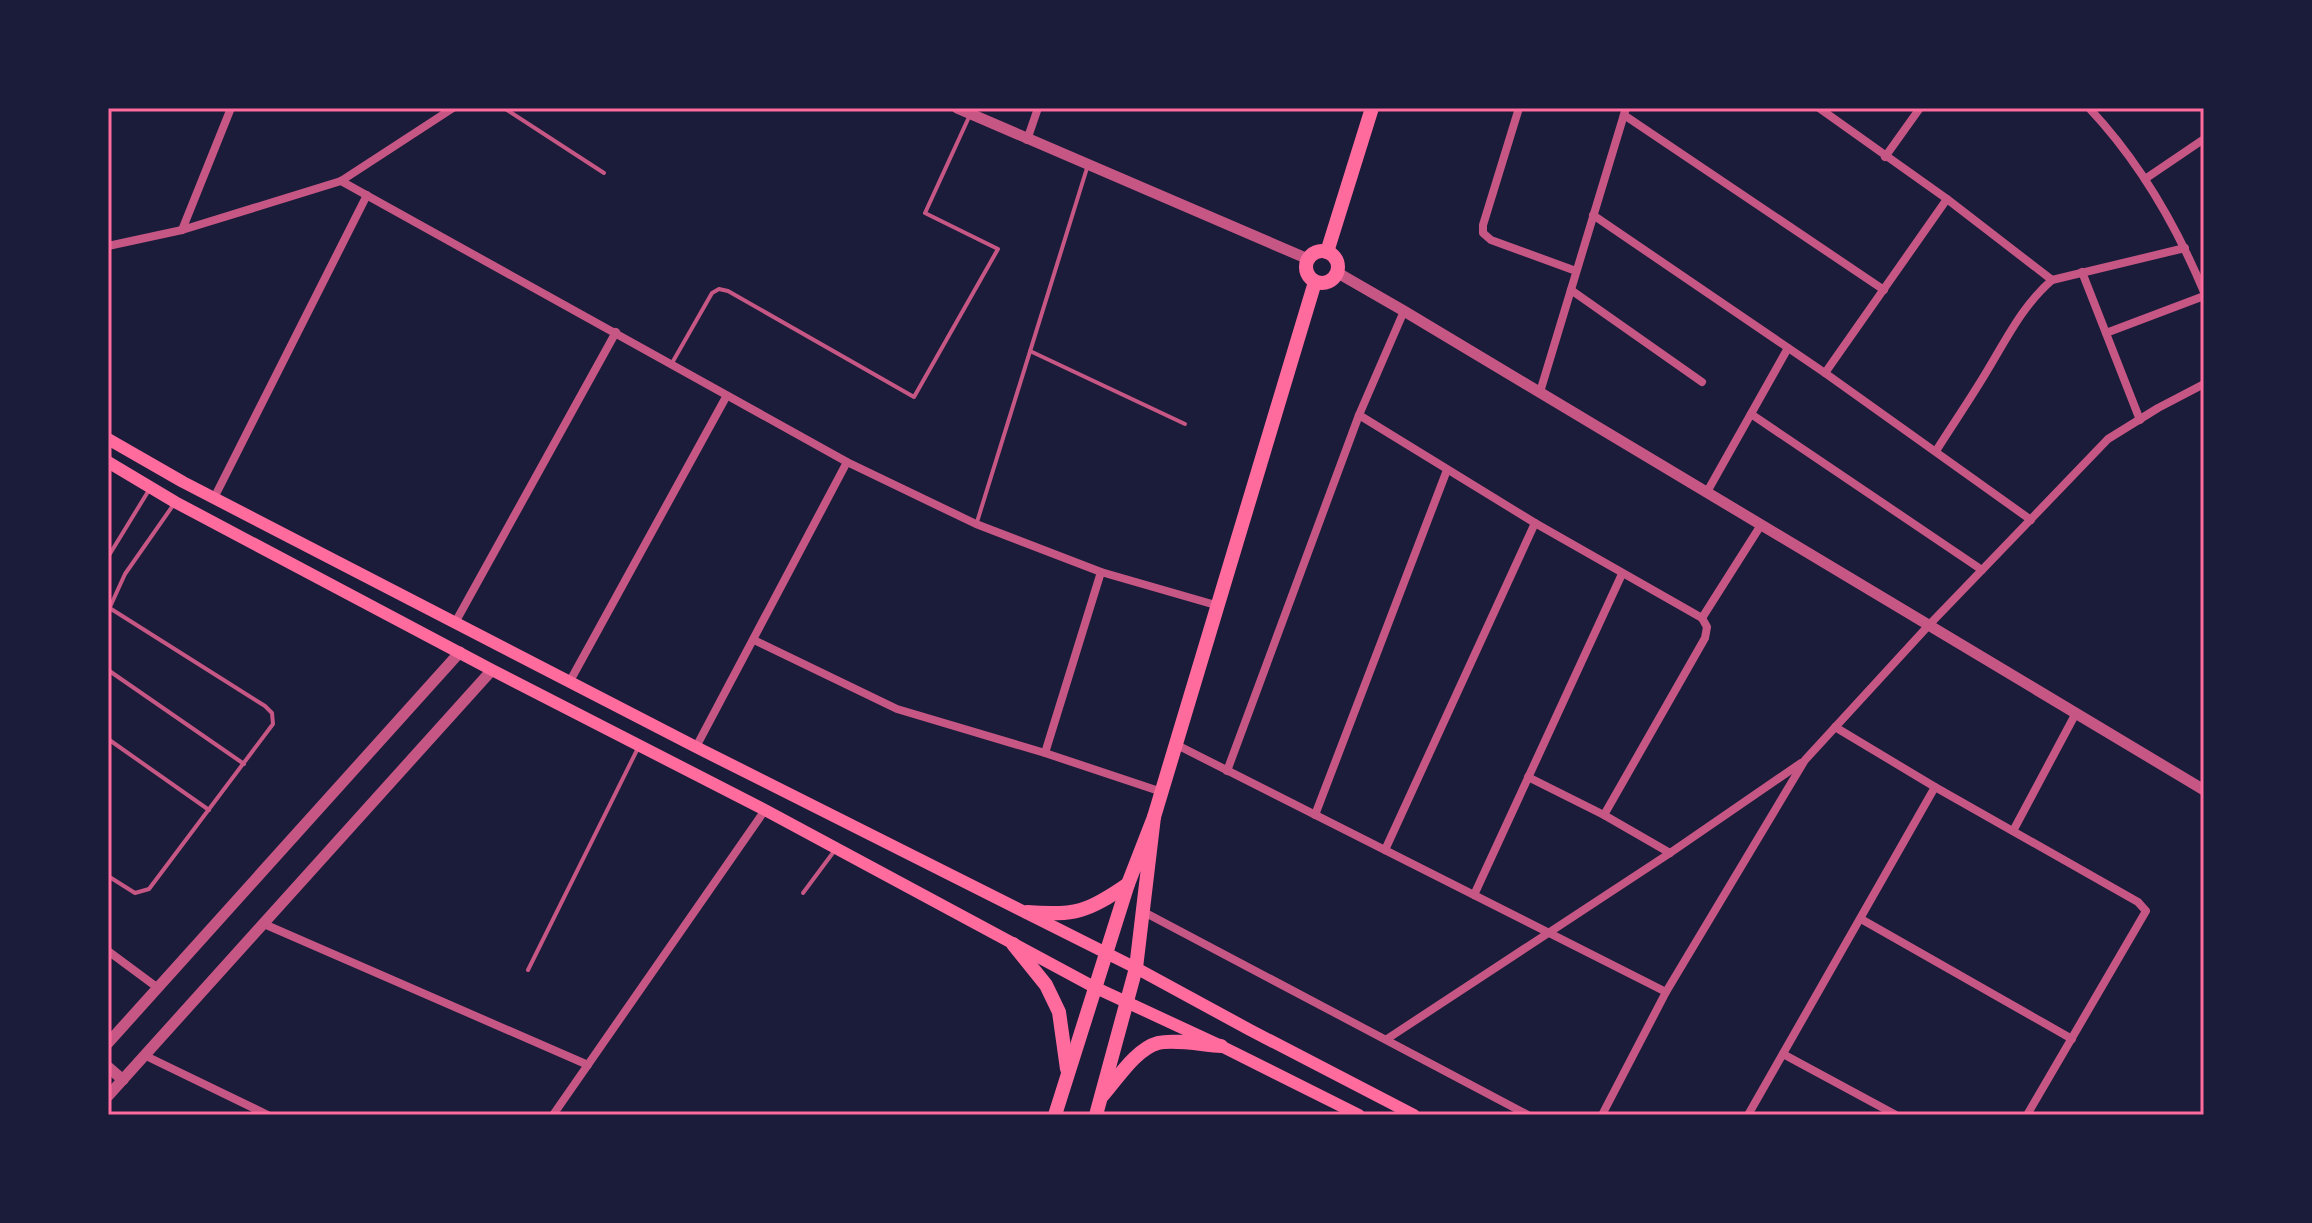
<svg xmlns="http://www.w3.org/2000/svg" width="2312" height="1223" font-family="Signika,sans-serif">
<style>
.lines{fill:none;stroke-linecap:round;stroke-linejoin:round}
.service{stroke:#c65784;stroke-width:4}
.minor{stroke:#c65784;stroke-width:8}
.tertiary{stroke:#c65784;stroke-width:11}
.secondary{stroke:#ff6b9d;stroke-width:12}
.primary{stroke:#ff6b9d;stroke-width:14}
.neatline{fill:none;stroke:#ff6b9d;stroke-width:3}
</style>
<rect width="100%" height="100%" fill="#1b1b3a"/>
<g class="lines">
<g class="service">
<path d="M504,108L604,173"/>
<path d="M1030,351L1185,424"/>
<path d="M672,363L712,293L719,289L728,291L914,397L998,249L925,213L969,117"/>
<path d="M977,522L1087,168"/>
<path d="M108,557L149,490"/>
<path d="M108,607L265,706L272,713L273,724L149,889L135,893L108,876"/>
<path d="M110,607L125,574L174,504"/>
<path d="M108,670L244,764"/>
<path d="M108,739L209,810"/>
<path d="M803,893L835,850"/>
<path d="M528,970L638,748"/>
</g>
<g class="minor">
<path d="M1519,108L1483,225V233L1491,240L1576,271"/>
<path d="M1819,108L1947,199L2052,280"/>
<path d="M2089,108C2139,161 2176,225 2204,292"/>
<path d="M1624,115L1884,290"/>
<path d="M1027,140L1038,108"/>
<path d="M1885,157L1920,108"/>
<path d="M2145,179L2204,139"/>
<path d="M341,181L847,462L976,524L1101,572L1219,606"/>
<path d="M1593,215L1825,373L2031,520"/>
<path d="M182,230L231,108"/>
<path d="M108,246L182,230L341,181L453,108"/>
<path d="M2082,272L2140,420"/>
<path d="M1571,290L1702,382"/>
<path d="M2106,333L2204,296"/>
<path d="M1825,373L1947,199"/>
<path d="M1540,392L1626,108"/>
<path d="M1751,414L1982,570"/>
<path d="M1359,415L1535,523L1702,618L1707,627L1705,638L1604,815"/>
<path d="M1936,451C1953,424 1971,398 1987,371C2007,338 2023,305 2052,280L2185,248"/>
<path d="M1707,492L1788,348"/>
<path d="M214,498L367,195"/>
<path d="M1702,618L1761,525"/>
<path d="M456,621L616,332"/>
<path d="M754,640L897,709L1045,753L1162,792"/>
<path d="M570,681L726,397"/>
<path d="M1835,727L1935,787L2138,902L2146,911L2027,1115"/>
<path d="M1177,745L1666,992"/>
<path d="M696,747L847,462"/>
<path d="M1045,753L1101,572"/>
<path d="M1227,771L1359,415L1404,311"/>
<path d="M1528,777L1604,815L1670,853"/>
<path d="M1315,815L1447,470"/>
<path d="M2013,831L2076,713"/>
<path d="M1385,850L1535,523"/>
<path d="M1474,895L1622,574"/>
<path d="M1142,911L1528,1115"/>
<path d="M1861,919L2072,1039"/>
<path d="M264,924L588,1065"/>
<path d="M108,951L158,988"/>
<path d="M1387,1039L1670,853L1801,763"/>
<path d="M1783,1054L1896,1115"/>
<path d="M146,1056L268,1115"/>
<path d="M553,1115L765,810"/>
<path d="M1602,1115L1666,992L1805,760L1929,625L2108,439L2158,408L2204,384"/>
<path d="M1748,1115L1935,787"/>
</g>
<g class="tertiary">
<path d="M957,108L1308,259"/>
<path d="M1338,273L1404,311L2204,790"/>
<path d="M108,1043L460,652"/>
<path d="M108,1067L123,1080"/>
<path d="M108,1096L492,670"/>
</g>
<g class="secondary">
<path d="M108,439L183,482L696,747L1136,968L1250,1030L1414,1115"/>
<path d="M108,462L175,502L492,670L765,810L1094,987L1221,1046L1359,1115"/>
</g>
<g class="primary">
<circle cx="1322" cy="267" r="16"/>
<path d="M1327,252L1372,108"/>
<path d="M1154,817L1315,282"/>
<path d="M1027,912C1075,916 1088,912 1128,884"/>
<path d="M1013,944L1046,985L1059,1012L1067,1069"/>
<path d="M1103,1095C1118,1078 1136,1049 1158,1043C1174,1039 1204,1045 1221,1046"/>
<path d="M1055,1115L1128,884L1154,817L1136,968L1096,1115"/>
</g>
</g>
<rect width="2312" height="1223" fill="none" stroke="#1b1b3a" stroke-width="220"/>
<rect x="110" y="110" width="2092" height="1003" class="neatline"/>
</svg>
